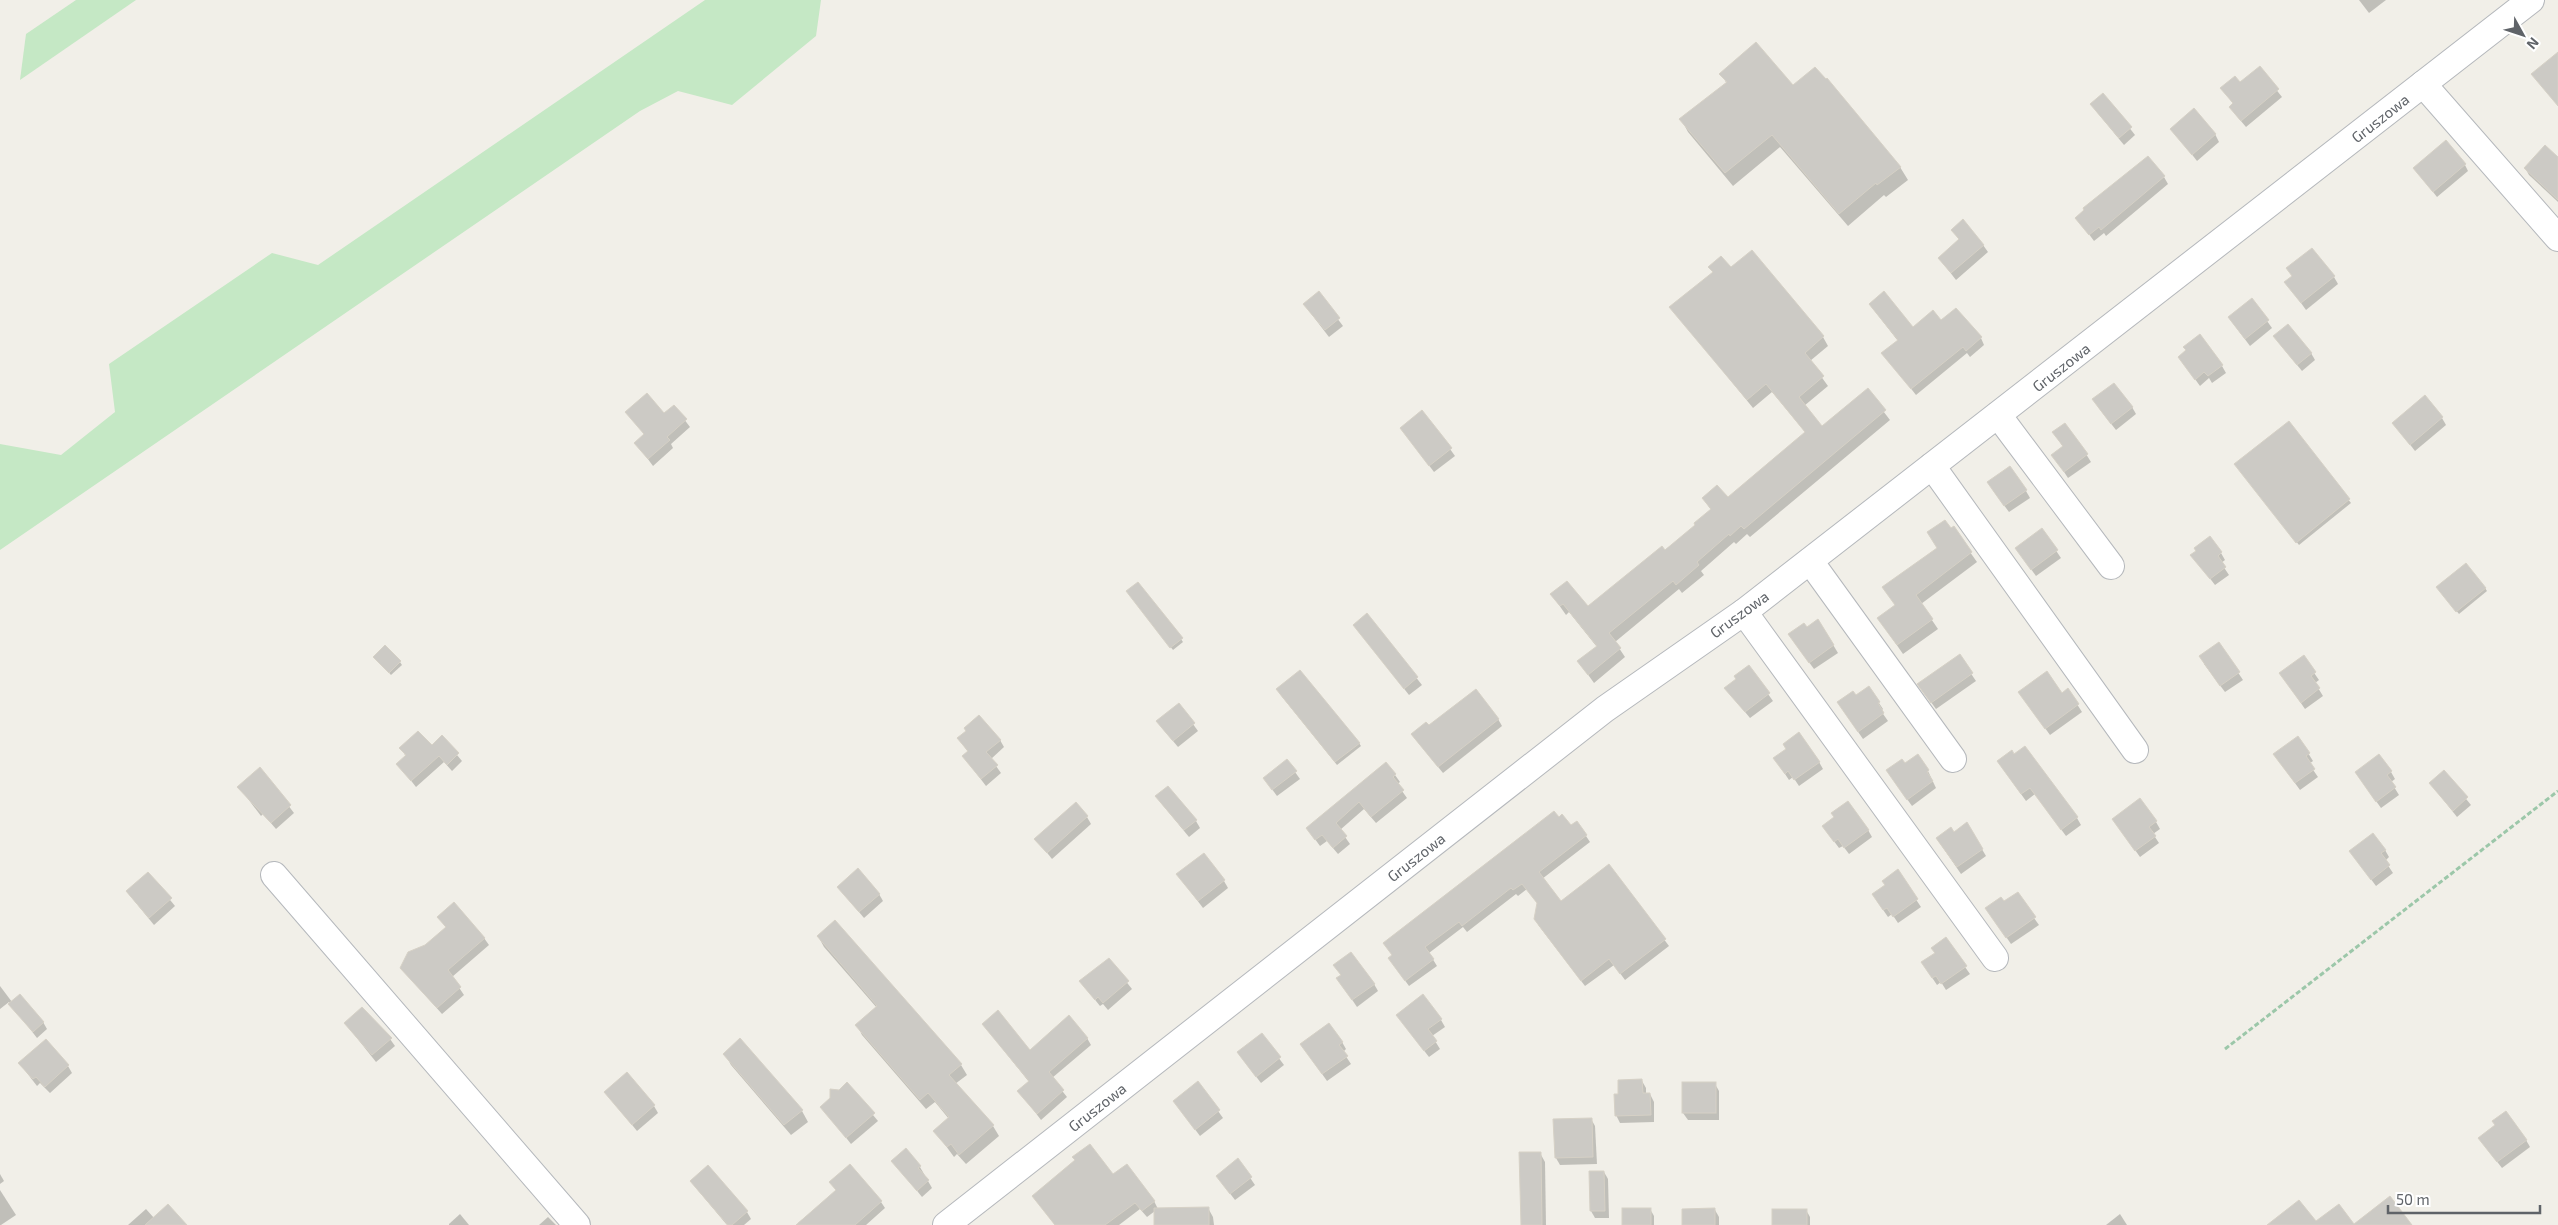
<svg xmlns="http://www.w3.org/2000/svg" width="2558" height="1225" font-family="'Exo 2',sans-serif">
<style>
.green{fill:#c5e8c5}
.shadow{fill:#0003}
.building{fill:#cccac5;stroke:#d6d1c6}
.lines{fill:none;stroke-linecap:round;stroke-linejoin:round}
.minor-casing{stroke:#b5b8bc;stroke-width:28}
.path{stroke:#9cc7a9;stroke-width:3;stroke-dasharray:5 2.5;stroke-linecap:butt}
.minor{stroke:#fff;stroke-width:26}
.labels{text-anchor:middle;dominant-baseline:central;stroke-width:4;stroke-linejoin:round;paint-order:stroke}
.street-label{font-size:15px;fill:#5f6368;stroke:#fff}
</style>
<rect width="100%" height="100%" fill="#f1efe8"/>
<g class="green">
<path d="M76,0H136L20,80L26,34Z"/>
<path d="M705,0H821L816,36L732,105L678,91L640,111L0,550V444L61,455L115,412L109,364L272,253L318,265Z"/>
</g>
<g class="shadow">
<path d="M2359,0H2386L2369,13Z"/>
<path d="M2259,68L2282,97L2246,127L2235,114L2231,107L2234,105L2222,88L2240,84Z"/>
<path d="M1721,74L1793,87L1900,167L1908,180L1886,197L1884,195L1848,226L1780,147L1733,186L1688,132L1681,119L1727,84Z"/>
<path d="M2103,94L2135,135L2124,145L2096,111Z"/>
<path d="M2172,129L2215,134L2219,142L2197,161Z"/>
<path d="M2558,159V202L2529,175L2525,168Z"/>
<path d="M2465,165L2468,171L2437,197L2414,168Z"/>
<path d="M2164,177L2168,184L2106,236L2104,233L2094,241L2077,218Z"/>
<path d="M1953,230L1983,245L1988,252L1956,280L1939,258L1959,240Z"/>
<path d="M1710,267L1731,269L1823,337L1828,346L1810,361L1828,386L1804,406L1822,427L1867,390L1890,420L1750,537L1747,534L1736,544L1734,542L1701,571L1704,575L1682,593L1679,589L1615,642L1625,657L1594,683L1579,662L1597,647L1569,612L1566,615L1552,595L1587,608L1697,526L1711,510L1703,498L1727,499L1806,433L1772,392L1753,408L1671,307L1713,273Z"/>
<path d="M2334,277L2338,284L2306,310L2286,282Z"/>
<path d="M1318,293L1343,326L1329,337L1309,311Z"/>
<path d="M2252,300L2272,328L2250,346L2229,318Z"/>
<path d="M1870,305L1913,329L1941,322L1981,338L1984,345L1970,357L1967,353L1916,395L1883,353L1898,341Z"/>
<path d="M2279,343L2311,353L2315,360L2302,371Z"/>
<path d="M2179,357L2222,366L2226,373L2212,383L2209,378L2200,386Z"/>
<path d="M674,406L690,427L671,444L673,448L653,466L636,443L645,435L627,412L664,415Z"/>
<path d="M2098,407H2132L2136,414L2116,430Z"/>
<path d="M2442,418L2446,425L2415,451L2394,424Z"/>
<path d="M2289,422L2351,503L2299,545L2238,467Z"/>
<path d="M2054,433L2086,454L2091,462L2068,478L2053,455L2063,447Z"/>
<path d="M1406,435L1450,449L1455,456L1434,472Z"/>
<path d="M1992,489L2026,491L2030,498L2009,512Z"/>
<path d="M1953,528L1977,562L1921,604L1938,629L1903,654L1878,618L1896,606Z"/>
<path d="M2042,530L2061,558L2036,576L2021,555Z"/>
<path d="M2221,553L2225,560L2221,563L2229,575L2215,585L2192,555Z"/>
<path d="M2485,588L2487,591L2459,614L2440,591Z"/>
<path d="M1130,594L1181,639L1183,642L1173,650Z"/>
<path d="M1367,615L1422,685L1409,695L1354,625Z"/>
<path d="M1818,620L1838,653L1814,669L1794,642Z"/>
<path d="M2219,644L2243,680L2225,692L2204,664Z"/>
<path d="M1959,656L1976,681L1936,709L1923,691Z"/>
<path d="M2303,657L2319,680L2315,683L2323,696L2305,709L2285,680Z"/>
<path d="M377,660L400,662L402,665L391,675Z"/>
<path d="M1748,666L1773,701L1750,718L1726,689L1738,680Z"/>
<path d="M1869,688L1883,709L1881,711L1888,721L1863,739L1843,710Z"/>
<path d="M2068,690L2082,712L2050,735L2024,699L2062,694Z"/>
<path d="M1279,693L1359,743L1361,746L1337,765Z"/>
<path d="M1179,705L1198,731L1178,747L1162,728Z"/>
<path d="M1498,719L1502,726L1443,773L1412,735L1429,727Z"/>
<path d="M442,737L462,761L452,771L444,762L416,787L398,764L406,757L401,748L431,747Z"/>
<path d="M2298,737L2313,761L2309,764L2318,777L2300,790L2279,761Z"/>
<path d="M959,739L1000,740L1004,747L991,759L1001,773L986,786L963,756L968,752Z"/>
<path d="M1819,762L1823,769L1799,786L1793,777L1789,780L1779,765Z"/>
<path d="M1998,762L2077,818L2081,825L2066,836L2035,794L2026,801Z"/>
<path d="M1386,763L1395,775L1400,782L1397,784L1407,798L1376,823L1364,809L1340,830L1350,844L1338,854L1327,841L1320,846L1312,835Z"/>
<path d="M1905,765L1928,771L1936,788L1912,806L1892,778Z"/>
<path d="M260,768L294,813L276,829L263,814L261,816L239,787Z"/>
<path d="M1295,772L1300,779L1277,796L1269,785Z"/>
<path d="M2391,772L2395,779L2391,782L2399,795L2381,808L2356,773Z"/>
<path d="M2444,772L2471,805L2457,817L2430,783Z"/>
<path d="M1161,803L1196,821L1200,828L1189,837Z"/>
<path d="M1087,817L1091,824L1052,859L1036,839Z"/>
<path d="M2113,819L2156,822L2160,829L2153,834L2159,843L2140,857Z"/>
<path d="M1967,824L1986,856L1961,874L1937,839L1953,833Z"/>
<path d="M1571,827L1586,836L1590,842L1542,879L1561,903L1609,866L1669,946L1625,980L1614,965L1585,986L1539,926L1535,919L1538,904L1527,889L1518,896L1516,894L1467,932L1463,927L1429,953L1437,966L1409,986L1393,964Z"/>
<path d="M1868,830L1872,837L1849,854L1843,846L1839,848L1828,833Z"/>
<path d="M2385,850L2389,857L2385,861L2393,873L2376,886L2351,852Z"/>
<path d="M1897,871L1921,907L1898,923L1892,914L1888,917L1877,901Z"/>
<path d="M148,873L175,906L154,925L127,892Z"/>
<path d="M1178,875L1224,881L1228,888L1203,908Z"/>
<path d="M838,887L879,894L883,901L864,918Z"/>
<path d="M2017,894L2039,925L2011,944L1991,915Z"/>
<path d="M439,917L484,938L489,945L452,977L464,995L442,1014L401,968L446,928Z"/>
<path d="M818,936L961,1065L967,1075L955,1084L993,1126L999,1136L966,1164L957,1154L954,1157L935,1131L949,1119L935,1102L926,1109L862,1035L857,1025L877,1008L824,947Z"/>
<path d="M1109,960L1132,989L1108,1010L1103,1004L1100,1006L1080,981Z"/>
<path d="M1965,967L1970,974L1946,990L1941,982L1937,985L1927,970Z"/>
<path d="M1342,976L1374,984L1378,991L1357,1007L1338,979Z"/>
<path d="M0,986L12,1002L43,1022L47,1029L37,1038L9,1002L0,1009Z"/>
<path d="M1441,1020L1445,1027L1432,1036L1440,1049L1429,1057L1402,1022Z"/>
<path d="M345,1023L390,1039L395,1046L376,1062Z"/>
<path d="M983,1024L1030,1052L1087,1038L1091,1045L1052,1078L1067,1097L1041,1120L1019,1091L1029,1082Z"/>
<path d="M1261,1034L1284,1065L1261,1083L1238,1053Z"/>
<path d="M740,1040L802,1111L808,1122L791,1135L731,1065L725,1054Z"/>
<path d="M1342,1042L1346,1049L1343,1052L1351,1064L1327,1081L1306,1051Z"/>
<path d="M20,1064L68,1066L72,1073L50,1093L40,1083L37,1086Z"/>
<path d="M1642,1081L1646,1088V1095L1650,1094L1654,1102V1122L1620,1123L1616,1115L1619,1095Z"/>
<path d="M1198,1083L1223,1118L1200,1136L1179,1108Z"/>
<path d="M847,1084L878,1121L851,1144L822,1107Z"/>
<path d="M1715,1084L1719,1091V1120H1688L1683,1113Z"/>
<path d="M606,1093L654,1106L658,1113L637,1131Z"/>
<path d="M1591,1119L1595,1126L1597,1164L1560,1165L1556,1158L1554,1120Z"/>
<path d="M2526,1140L2530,1147L2502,1168L2484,1145Z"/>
<path d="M1540,1153L1545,1162L1546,1225H1522Z"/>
<path d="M1238,1160L1255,1185L1235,1200L1222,1183Z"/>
<path d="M893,1161L920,1167L932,1188L922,1197Z"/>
<path d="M708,1167L747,1212L751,1219L744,1225H727L696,1188L691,1181Z"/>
<path d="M1604,1172L1608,1179L1609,1218H1595L1591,1211Z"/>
<path d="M0,1174L4,1181L0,1184Z"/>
<path d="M1113,1176L1154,1201L1158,1209L1208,1208L1213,1217L1214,1225H1156L1155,1211L1147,1217L1140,1209L1119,1225H1055L1033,1196Z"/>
<path d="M831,1183L881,1202L885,1208L866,1225H799L798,1223L837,1191Z"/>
<path d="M0,1190L16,1215L1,1225H0Z"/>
<path d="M146,1209L154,1218L186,1225H128Z"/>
<path d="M1650,1209L1654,1216V1225H1624Z"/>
<path d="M1715,1210L1719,1217V1225H1683Z"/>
<path d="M1806,1210L1810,1217V1225H1774Z"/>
<path d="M460,1214L469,1225H449V1224Z"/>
<path d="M2120,1214L2127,1225H2106Z"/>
<path d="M548,1217L556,1225H539Z"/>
</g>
<g class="building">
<path d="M1756,42L1793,85L1815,67L1826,79L1827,78L1901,167L1877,185L1876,183L1839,214L1772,135L1725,173L1679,119L1727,82L1719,74Z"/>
<path d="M2558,52V106L2531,74Z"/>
<path d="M2260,66L2279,89L2241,121L2229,107L2233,103L2220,88L2235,76L2240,82Z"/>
<path d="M2103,93L2132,127L2119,138L2090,104Z"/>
<path d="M2194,108L2216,134L2192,155L2170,129Z"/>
<path d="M2446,140L2466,164L2433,192L2413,168Z"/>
<path d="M2545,145L2558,157V200L2524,168Z"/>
<path d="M2148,156L2165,176L2101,230L2099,227L2089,235L2075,218L2084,210L2083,208Z"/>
<path d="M1963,219L1984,245L1951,273L1938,258L1959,239L1951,230Z"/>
<path d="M2312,248L2335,276L2301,303L2284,282L2292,276L2286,268Z"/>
<path d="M1752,250L1824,336L1805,353L1824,376L1799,397L1822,426L1868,388L1886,410L1744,529L1741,526L1730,536L1729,534L1697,562L1699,565L1676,585L1673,581L1609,633L1621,648L1588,675L1577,661L1597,646L1563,604L1560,606L1550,594L1567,581L1588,606L1662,546L1665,550L1695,525L1694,523L1711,509L1702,498L1717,485L1728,497L1805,432L1766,384L1747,400L1669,307L1713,272L1708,267L1721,256L1731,267Z"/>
<path d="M1319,291L1340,318L1325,330L1303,304Z"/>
<path d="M1884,291L1913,327L1933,310L1941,320L1956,308L1982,337L1966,351L1963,347L1911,389L1881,353L1898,340L1869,304Z"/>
<path d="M2252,298L2269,320L2245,339L2228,317Z"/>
<path d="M2288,324L2312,353L2297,365L2273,336Z"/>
<path d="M2200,334L2223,365L2208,376L2204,372L2195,380L2178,357L2186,350L2183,347Z"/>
<path d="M2114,383L2133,407L2111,424L2092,399Z"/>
<path d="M647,393L664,413L674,405L687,419L667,437L670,440L648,459L634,443L644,434L625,412Z"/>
<path d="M2425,395L2443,417L2410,445L2392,423Z"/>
<path d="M1422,410L1452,448L1429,466L1400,428Z"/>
<path d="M2289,421L2350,499L2296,543L2234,464Z"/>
<path d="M2065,423L2088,454L2064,472L2051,455L2063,446L2052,432Z"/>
<path d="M2010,466L2027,490L2004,506L1987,482Z"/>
<path d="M1945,520L1951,528L1954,526L1972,552L1916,595L1933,619L1897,645L1877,618L1895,605L1882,587L1937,548L1927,532Z"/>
<path d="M2042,528L2058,550L2031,570L2015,548Z"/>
<path d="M2210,536L2222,552L2218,556L2226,567L2210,579L2190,555L2196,551L2194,548Z"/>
<path d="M2466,563L2486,588L2456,612L2436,587Z"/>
<path d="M1138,582L1183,638L1170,648L1126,591Z"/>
<path d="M1367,613L1418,677L1404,689L1353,625Z"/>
<path d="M1818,619L1834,645L1809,663L1788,634L1804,623L1807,627Z"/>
<path d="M2219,642L2240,672L2220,686L2199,656Z"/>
<path d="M385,645L401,661L389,673L373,657Z"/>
<path d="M1960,654L1973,673L1931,703L1917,684Z"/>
<path d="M2304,655L2316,672L2311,676L2320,688L2301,703L2279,673Z"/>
<path d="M1749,665L1770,693L1745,712L1724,688L1736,679L1734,676Z"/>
<path d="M1300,670L1360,743L1335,762L1276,689Z"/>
<path d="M2047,671L2062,693L2068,688L2079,704L2045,729L2018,692Z"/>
<path d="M1869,686L1880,702L1878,703L1884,713L1858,732L1837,702L1853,691L1856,695Z"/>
<path d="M1476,689L1499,719L1438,767L1411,734L1426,722L1429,725Z"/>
<path d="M1179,703L1195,723L1173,741L1156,721Z"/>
<path d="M979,715L1001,740L986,752L998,765L981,779L962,756L968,751L957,738L966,731L964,728Z"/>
<path d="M418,731L432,745L442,735L459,753L447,765L439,756L411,781L396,764L406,755L399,748Z"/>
<path d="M1799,732L1820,762L1794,780L1788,771L1785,774L1773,758L1786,749L1783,744Z"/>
<path d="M2298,736L2310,753L2306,756L2315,769L2295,783L2273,754Z"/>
<path d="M2025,746L2078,817L2061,830L2030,788L2021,794L1997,761L2012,750L2014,754Z"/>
<path d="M1918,754L1929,770L1927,772L1933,781L1907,800L1886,770L1902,759L1905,763Z"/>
<path d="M2379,754L2392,771L2387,775L2396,787L2376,802L2355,772Z"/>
<path d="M1287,759L1297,771L1272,790L1263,778Z"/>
<path d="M1386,762L1396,774L1393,777L1404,790L1371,817L1359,802L1336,823L1347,836L1333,848L1322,835L1315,840L1306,828Z"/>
<path d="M260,767L291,805L271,823L237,787Z"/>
<path d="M2444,770L2468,797L2453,811L2429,783Z"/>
<path d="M1168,786L1197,820L1184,830L1155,796Z"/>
<path d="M2140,798L2157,821L2149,827L2156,836L2135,851L2112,819Z"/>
<path d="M1848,801L1869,830L1844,848L1838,839L1834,842L1822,826L1834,817L1831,813Z"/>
<path d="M1076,802L1088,816L1047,853L1034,839Z"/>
<path d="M1554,811L1559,817L1562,814L1571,825L1577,821L1587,835L1539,872L1561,901L1609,864L1666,939L1620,974L1609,959L1581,981L1534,919L1537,903L1522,884L1513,890L1511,888L1462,926L1459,922L1425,947L1434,959L1405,981L1388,958L1392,955L1383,943Z"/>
<path d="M1967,822L1983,849L1957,867L1936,838L1951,827L1954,832Z"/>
<path d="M2373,833L2386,850L2381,853L2390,865L2371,880L2349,851Z"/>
<path d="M1204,853L1225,880L1198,901L1176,874Z"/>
<path d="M858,868L880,894L859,912L837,887Z"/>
<path d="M1898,869L1918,899L1893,917L1887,908L1883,910L1872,894L1885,885L1882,881Z"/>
<path d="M148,872L172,898L149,918L126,891Z"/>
<path d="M2018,892L2036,917L2006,938L1985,908L2001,897L2004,901Z"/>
<path d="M454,902L485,938L448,970L461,987L437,1008L400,968L408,952L425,945L446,927L437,917Z"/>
<path d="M835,920L962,1064L949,1075L994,1125L959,1155L951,1144L947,1147L933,1131L949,1117L928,1093L920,1100L855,1025L877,1006L817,936Z"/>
<path d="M1946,937L1967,966L1941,984L1936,976L1932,978L1921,962L1935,953L1931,948Z"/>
<path d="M1351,952L1375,984L1352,1000L1336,978L1341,975L1333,965Z"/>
<path d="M1109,958L1129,981L1103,1003L1098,997L1095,1000L1079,981Z"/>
<path d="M20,994L44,1022L33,1032L8,1004Z"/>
<path d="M1423,994L1442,1019L1428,1029L1437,1041L1424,1051L1396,1015Z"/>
<path d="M362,1007L392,1038L372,1055L344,1023Z"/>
<path d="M998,1010L1030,1050L1069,1015L1088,1038L1049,1072L1064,1090L1037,1114L1017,1091L1029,1081L982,1024Z"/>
<path d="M1329,1023L1343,1042L1339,1045L1348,1056L1322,1074L1300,1044Z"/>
<path d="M1262,1033L1281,1057L1256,1077L1237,1052Z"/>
<path d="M740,1038L803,1110L784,1125L723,1054Z"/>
<path d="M46,1039L69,1065L45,1087L36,1077L33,1079L18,1063Z"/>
<path d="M627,1072L655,1105L632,1125L604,1092Z"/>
<path d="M1642,1079L1643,1093H1650L1651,1115L1615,1116L1614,1094H1618V1080Z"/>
<path d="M1198,1081L1220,1110L1195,1130L1173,1101Z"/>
<path d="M847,1082L875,1113L846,1138L820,1107L830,1098V1089L839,1090Z"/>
<rect x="1682" y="1082" width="34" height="31"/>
<path d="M2506,1111L2527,1140L2497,1162L2478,1138L2495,1125L2492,1121Z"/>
<path d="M1592,1118L1593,1157L1555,1158L1553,1119Z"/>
<path d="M1090,1144L1113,1174L1127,1164L1155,1201L1142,1211L1135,1203L1105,1225H1055L1032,1196L1075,1160L1072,1157Z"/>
<path d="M906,1148L921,1166L918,1168L929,1180L917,1191L891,1161Z"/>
<path d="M1519,1152H1541L1542,1225H1521Z"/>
<path d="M1238,1158L1252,1177L1230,1194L1216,1176Z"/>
<path d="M850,1164L882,1201L855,1225H796L836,1190L829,1182Z"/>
<path d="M708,1165L748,1211L732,1225H728L690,1181Z"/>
<path d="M1589,1171H1604L1605,1211H1590Z"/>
<path d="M2390,1196L2412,1225H2267L2299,1200L2316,1221L2339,1204L2354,1224Z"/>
<path d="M168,1204L187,1225H145Z"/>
<path d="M1209,1207V1225H1154V1208Z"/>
<rect x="1622" y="1208" width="29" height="17"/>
<path d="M1715,1208V1225H1682V1209Z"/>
<rect x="1772" y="1209" width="35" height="16"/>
</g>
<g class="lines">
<defs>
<g id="minor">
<path d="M2423,84L2558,238"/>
<path d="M1998,415L2111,566"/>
<path d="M1932,466L2135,750"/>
<path d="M1810,561L1953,759"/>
<path d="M1744,612L1995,958"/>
<path d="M274,875L577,1225"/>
<path d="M946,1225L1605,709L1744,612L2531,0"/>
</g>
</defs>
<use href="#minor" class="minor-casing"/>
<path class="path" d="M2225,1049L2558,791"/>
<use href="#minor" class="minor"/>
</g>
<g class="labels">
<g class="street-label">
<text transform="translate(2380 118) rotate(-38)">Gruszowa</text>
<text transform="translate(2061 367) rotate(-38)">Gruszowa</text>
<text transform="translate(1739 614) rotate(-36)">Gruszowa</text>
<text transform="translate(1416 857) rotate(-38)">Gruszowa</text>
<text transform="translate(1097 1107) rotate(-38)">Gruszowa</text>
</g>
</g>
<g transform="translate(2523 35) rotate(130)" stroke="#ffffff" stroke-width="4" paint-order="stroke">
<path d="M0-4L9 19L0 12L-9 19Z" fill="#5f6368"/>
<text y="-8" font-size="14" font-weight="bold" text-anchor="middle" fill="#5f6368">N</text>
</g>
<path d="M2388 1205v8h152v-8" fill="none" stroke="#5f6368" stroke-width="2.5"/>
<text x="2396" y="1205" font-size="15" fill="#5f6368" stroke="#ffffff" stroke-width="4" paint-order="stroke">50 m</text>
</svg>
